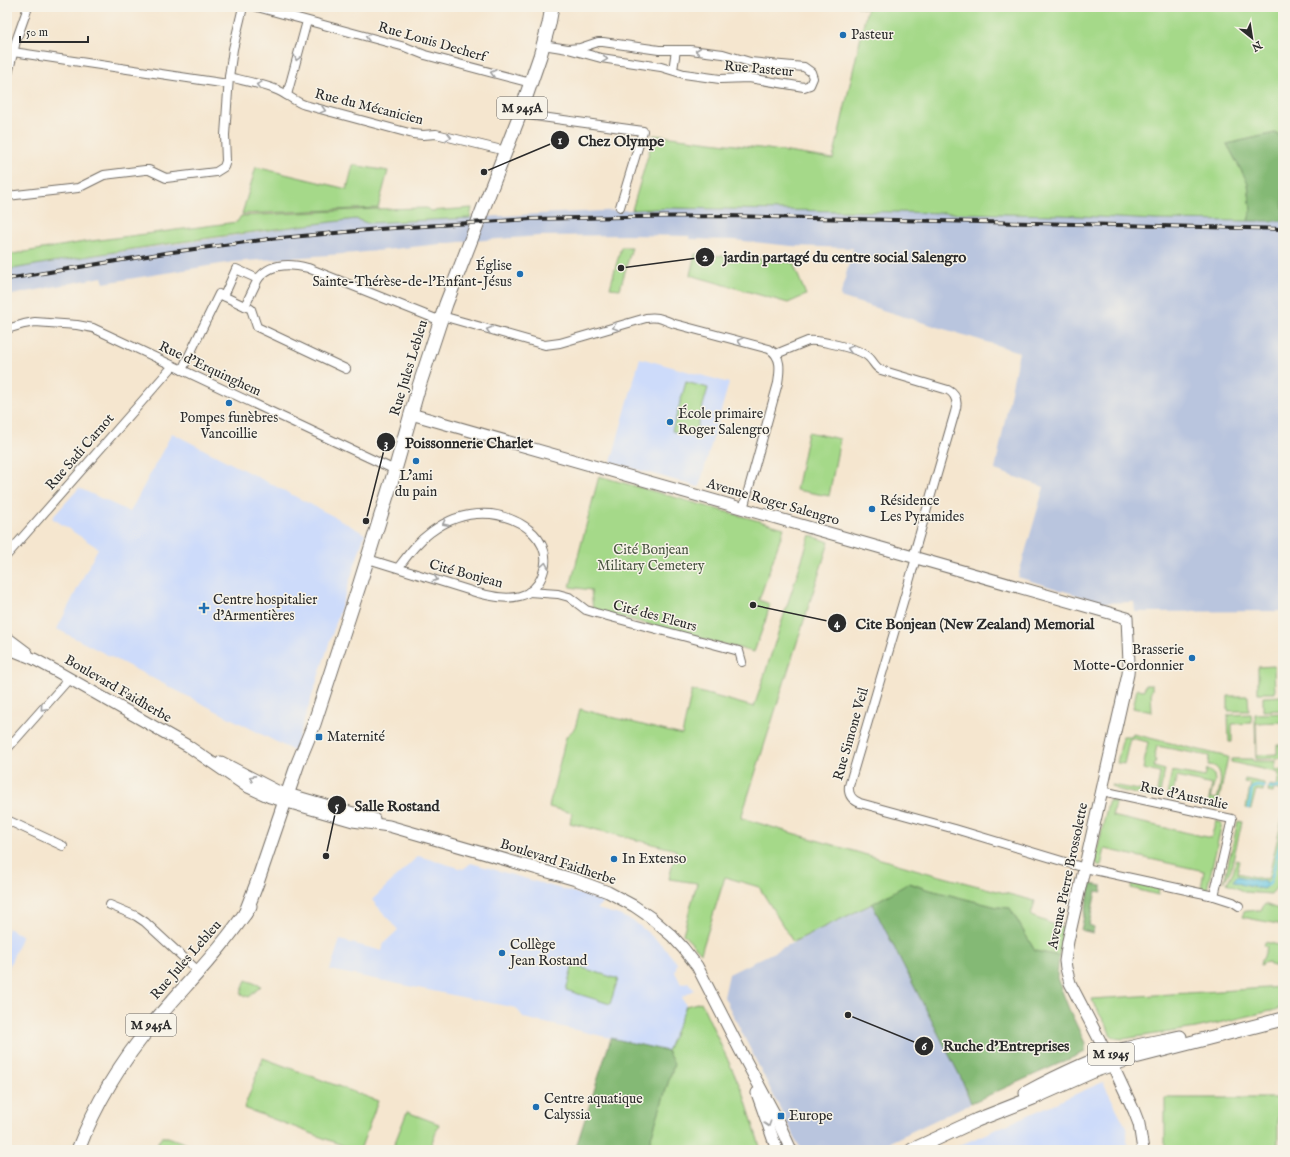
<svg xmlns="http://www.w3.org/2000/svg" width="1290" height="1157" font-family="'IM FELL English',serif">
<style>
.built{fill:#cddbfa}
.industrial{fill:#b9c5de}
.green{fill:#a5d989;stroke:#68825a}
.forest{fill:#84b975;stroke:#587250}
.water{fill:#64c5e2;stroke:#487886}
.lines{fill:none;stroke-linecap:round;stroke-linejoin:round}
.stream{stroke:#64c5e2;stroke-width:2.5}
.minor-casing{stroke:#726c64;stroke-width:10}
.tertiary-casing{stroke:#726c64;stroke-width:13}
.primary-casing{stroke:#726c64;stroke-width:15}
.minor{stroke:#fff;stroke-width:8}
.tertiary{stroke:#fff;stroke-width:11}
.primary{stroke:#fff;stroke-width:13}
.rail-casing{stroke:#2b2b2b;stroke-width:4}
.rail{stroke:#f7f3e8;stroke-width:2.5;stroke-dasharray:8;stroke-linecap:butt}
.oneway{stroke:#a0a0a0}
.poi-dot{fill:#1f6fb2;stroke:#f7f3e8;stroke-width:1.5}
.labels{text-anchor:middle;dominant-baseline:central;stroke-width:3;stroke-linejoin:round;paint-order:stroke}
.shield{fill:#f7f3e8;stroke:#686764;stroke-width:1}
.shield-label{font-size:13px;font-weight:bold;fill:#2b2b2b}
.poi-label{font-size:14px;fill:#2b2b2b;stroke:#f7f3e8;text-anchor:start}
.street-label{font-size:14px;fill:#2b2b2b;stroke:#f7f3e8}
.park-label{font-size:14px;fill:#4a5642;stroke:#f7f3e8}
.leader{fill:none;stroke:#2b2b2b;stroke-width:1.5}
.callout-dot{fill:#2b2b2b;stroke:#f7f3e8;stroke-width:1.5}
.mark-label{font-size:12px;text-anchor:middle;font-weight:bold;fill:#fff}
.callout-label{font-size:15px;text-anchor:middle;font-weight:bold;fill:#2b2b2b;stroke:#f7f3e8;stroke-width:3;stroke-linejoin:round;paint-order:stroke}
</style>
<rect width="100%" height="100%" fill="#f7f3e8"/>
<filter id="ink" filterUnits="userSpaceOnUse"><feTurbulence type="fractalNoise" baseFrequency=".025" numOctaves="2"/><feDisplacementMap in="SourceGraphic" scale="8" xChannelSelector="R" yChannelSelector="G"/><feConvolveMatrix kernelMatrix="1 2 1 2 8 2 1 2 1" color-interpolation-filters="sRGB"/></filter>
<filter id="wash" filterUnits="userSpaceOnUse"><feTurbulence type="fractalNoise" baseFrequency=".012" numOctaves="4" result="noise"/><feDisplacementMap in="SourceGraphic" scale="16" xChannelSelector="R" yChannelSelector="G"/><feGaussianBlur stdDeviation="0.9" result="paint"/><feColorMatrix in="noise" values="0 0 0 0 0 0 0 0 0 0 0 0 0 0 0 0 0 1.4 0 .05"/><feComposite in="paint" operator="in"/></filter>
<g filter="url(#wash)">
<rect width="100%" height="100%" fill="#f5e6cf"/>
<g class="built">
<path d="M640,358L729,383L699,487L611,462Z"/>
<path d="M172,433L331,515L365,534L294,751L57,629L98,548L52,518L79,488L130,512Z"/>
<path d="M418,856L463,869L471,863L586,896L604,902L597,909L619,915L635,922L662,945L677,963L675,972L681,984L688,982L694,990L682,997L686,1006L667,1051L524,1018L516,1008L330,970L340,940L382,951L384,943L398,930L372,900Z"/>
<path d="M7,928L22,935L7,972Z"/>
<path d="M1103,1082L1126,1127L1128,1150H949Z"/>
</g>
<g class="industrial">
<path d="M672,208L1062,215L1155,220L1283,221V611L1135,612L1134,602L1103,603L1018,577L1044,487L995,470L1019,352L840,297L853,248L791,246L734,240L690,239L689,236L626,235L539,236L459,242L356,253L233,262L104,283L102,277L7,296V270L57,261L295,227L356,219L367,223L558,213Z"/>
<path d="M872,904L962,1080L971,1103L873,1150H801L724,997L729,974Z"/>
</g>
<g class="green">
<path d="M858,7H1283V138L1275,133L1227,144L1248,183L1251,211L1248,221L1155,220L1062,215L672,208L632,210L654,135L768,149L833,159L867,9Z"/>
<path d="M353,165L388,171L378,208L242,214L256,167L347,189Z"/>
<path d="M427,208L430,211L472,208L470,218L367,223L356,219C240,233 123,249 7,270V255L84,242L237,222L241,216L375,209Z"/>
<path d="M621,247H632L620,289L610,288Z"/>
<path d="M695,254L743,257L795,263V268L806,295L788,303L690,275Z"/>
<path d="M686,382L708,388L694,437L672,431Z"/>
<path d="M808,432L840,439L829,496L796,490Z"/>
<path d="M599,476L784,528L759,600L770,604L765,622L754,652L593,610L591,590L570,587Z"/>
<path d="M810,535L829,542L741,818L925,872L1035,901L1031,916L1063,928L1059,956L1035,951L1010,908L997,907L926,889L910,883L872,904L793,942L759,887L725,877L701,953L683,934L697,883L669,879L676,850L570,823L572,813L549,807L566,737L575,728L580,709L682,735L692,690L754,707Z"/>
<path d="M1274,666L1275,693H1258V667Z"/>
<path d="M1145,685H1152V690L1151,691L1152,712L1133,708L1137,689L1144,690Z"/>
<path d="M1228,696H1248L1249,711H1228Z"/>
<path d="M1283,696V710L1263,711V697Z"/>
<path d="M1283,713V722L1256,723L1257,755L1277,754V745H1283V758L1256,759L1255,714Z"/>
<path d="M1251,714L1252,723L1232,724V742H1229L1228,715Z"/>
<path d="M1133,734L1228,757L1218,805L1208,803L1212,785L1177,777L1172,796L1167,795L1172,771L1205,777L1207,769L1214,775L1215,781L1210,798L1217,799C1220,788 1226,765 1208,765L1209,756L1157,746L1154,759L1156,760L1154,767L1165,770L1160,793L1157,792L1160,773L1143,769L1148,742L1130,738L1124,764L1117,763L1123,736H1133Z"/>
<path d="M1231,759H1252L1253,761H1275V769L1283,771V791L1274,789L1273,793L1268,792L1269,785L1277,786L1279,773L1231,762Z"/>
<path d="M1245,779L1264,783L1263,791L1256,790L1251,809L1246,808L1251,783L1244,782Z"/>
<path d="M1112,785L1155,793L1154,798L1119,790L1113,787Z"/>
<path d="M1111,798V802H1113V799H1116L1112,816L1211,838L1216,821L1222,823L1207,890L1201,888L1204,871L1105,849L1101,866L1098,865L1095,861L1108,803Z"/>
<path d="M1283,815V880L1271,894L1244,892L1227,883L1234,870L1236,860L1240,861L1237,873L1268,880Z"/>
<path d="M1238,821L1242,822L1231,869L1224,882Z"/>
<path d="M1132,883L1159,888L1158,895L1131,888Z"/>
<path d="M1265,904L1283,911V925L1242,917L1244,912L1246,911L1261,910Z"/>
<path d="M1265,942L1283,946V968L1270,965L1269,962L1262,963V965H1260L1261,960L1263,959L1267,947L1264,946Z"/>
<path d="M573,965L618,979L610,1004L566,990Z"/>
<path d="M246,980L261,986L249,997L241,994Z"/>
<path d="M1283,987V1006L1275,1010L1196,1028L1123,1039L1115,1038L1110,1034L1107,1026L1095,1007L1092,999Z"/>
<path d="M701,1002L744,1095L761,1150H647L674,1064L667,1051L686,1006Z"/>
<path d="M263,1058L378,1101L360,1150H355L244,1108Z"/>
<path d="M1165,1098H1278V1149L1165,1150Z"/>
<path d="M407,1112L439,1124L429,1150H392Z"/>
<path d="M162,1137H168L203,1150H155L159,1140Z"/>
</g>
<g class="forest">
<path d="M1275,133L1283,138V221H1248L1251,211L1248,183L1227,144Z"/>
<path d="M909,883L926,889L997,907L1010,908L1035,951L1059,956L1057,978L1069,1009L1085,1043V1052L971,1103L962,1080L872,904Z"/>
<path d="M1091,884L1102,886V892L1096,891L1089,925L1094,927L1093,933L1081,930Z"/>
<path d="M611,1038L667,1051L674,1064L647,1150H575Z"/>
</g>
<path class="water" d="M1237,876L1266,882L1267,886L1263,889L1243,885L1233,881Z"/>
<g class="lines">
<g class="stream">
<path d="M1269,787L1275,788L1279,787"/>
<path d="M1249,808L1252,788L1257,786L1264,787"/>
<path d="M1267,886L1271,881L1283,831"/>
</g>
</g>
</g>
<g filter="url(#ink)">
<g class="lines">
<defs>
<g id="minor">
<path d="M257,7L405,47L425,55L531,83"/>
<path d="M543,45L568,49L601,58L661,67L684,74L720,79L749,78L804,87L810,85L813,78L811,72L804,67L750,62L723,54L690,50H659L603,42H598L580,48L568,49"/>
<path d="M13,52L228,84"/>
<path d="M673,70L676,50"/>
<path d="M229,77C245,81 262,84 277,90C287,94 295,102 305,105L413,134L423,135L436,134L506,151"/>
<path d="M7,78L16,41L28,7"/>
<path d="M287,95L307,21"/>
<path d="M520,114L643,131L620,207"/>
<path d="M7,196L78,188L104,175L145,170H149L166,178L216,172L224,167L226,161L225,135L229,77L233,49L243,7"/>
<path d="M258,279C270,263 289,263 308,268L441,321"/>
<path d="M224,296L236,269L258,279L245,306"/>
<path d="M442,316L545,345L560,343L646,318C660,316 663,320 675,324L769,349C782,356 780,370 778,383L743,509"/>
<path d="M7,329L24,324L35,322L77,325L93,328L395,470"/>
<path d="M776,354L808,341C817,339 858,349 866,355C873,359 874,367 881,370L948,390C957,395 958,403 955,412L913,557"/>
<path d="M182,370L219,294L251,309L257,327L346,369"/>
<path d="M7,555L173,366"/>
<path d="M916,558L849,786C848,795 852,800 860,803L955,829L1085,868L1214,896L1232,819L1102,791"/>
<path d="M368,559L478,593C491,596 506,600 520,596C531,593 538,586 542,576C556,541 522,518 491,514C469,512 448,519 431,532C417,542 408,555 398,568"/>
<path d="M529,592L558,594L569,597L586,610L596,613L739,651L742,662"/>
<path d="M7,749L69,679"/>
<path d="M7,820L63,846"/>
<path d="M1214,896L1233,902L1239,906"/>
<path d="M110,905L136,916L145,922L198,971"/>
</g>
<g id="tertiary">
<path d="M411,414L1127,618L1129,663L1128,674L1068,941L1065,961L1066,968L1070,983L1112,1064L1134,1111L1139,1124L1143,1150"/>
<path d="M7,638L27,653"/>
<path d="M7,648L34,659L58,672L188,746L246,786L270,797L353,821L389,826L576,880L608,892L634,906L650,917L672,936L683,948L697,966L740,1050L775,1115L791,1150"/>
<path d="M221,762L277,791L374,819"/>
<path d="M757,1093L777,1150"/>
</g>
<g id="primary">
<path d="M245,914L257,883L298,763L314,724L360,583L395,470L419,386L446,304L520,114L540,56L549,24L552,7"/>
<path d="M1026,1093C1058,1076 1091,1060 1125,1049C1143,1044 1162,1041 1180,1037"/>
<path d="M78,1150C96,1102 122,1060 155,1021C187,983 223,948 250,906"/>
<path d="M912,1150L977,1120L1033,1098L1096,1070L1135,1057L1283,1019"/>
</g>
</defs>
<use href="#minor" class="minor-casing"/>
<use href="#tertiary" class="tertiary-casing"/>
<use href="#primary" class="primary-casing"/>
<use href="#minor" class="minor"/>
<use href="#tertiary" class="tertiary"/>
<use href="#primary" class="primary"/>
<defs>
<path id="rail" d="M7,279L165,253L269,239L379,229L531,219L624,217L729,216L1283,229"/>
</defs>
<use href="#rail" class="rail-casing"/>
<use href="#rail" class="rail"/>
</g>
<defs><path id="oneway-chevron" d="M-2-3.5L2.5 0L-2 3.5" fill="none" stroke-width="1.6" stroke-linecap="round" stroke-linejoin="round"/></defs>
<g class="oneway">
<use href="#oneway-chevron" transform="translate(368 37) rotate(-165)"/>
<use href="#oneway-chevron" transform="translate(698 51) rotate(-173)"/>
<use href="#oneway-chevron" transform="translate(297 58) rotate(105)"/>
<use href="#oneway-chevron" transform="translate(605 59) rotate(9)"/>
<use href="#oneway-chevron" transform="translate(493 73) rotate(-165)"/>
<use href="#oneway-chevron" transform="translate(259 85) rotate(-166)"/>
<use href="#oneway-chevron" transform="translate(323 110) rotate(15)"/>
<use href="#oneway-chevron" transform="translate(449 137) rotate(14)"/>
<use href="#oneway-chevron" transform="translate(615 327) rotate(164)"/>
<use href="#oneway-chevron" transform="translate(489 330) rotate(-164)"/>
<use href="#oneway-chevron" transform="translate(740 341) rotate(-165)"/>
<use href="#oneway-chevron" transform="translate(850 349) rotate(-165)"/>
<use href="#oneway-chevron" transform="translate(445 523) rotate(154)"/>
<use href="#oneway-chevron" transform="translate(545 565) rotate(-81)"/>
<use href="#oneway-chevron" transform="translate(435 579) rotate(17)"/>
<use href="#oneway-chevron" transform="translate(43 708) rotate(131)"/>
<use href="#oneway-chevron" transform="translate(252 778) rotate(-152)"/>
<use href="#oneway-chevron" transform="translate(768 1124) rotate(72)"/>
</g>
</g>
<g class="poi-dot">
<circle cx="843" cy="35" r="4"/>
<circle cx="520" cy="274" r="4"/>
<circle cx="229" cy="403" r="4"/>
<circle cx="670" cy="422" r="4"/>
<circle cx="416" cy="461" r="4"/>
<circle cx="872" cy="509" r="4"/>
<path d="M202 602h4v4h4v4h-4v4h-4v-4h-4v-4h4z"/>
<circle cx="1192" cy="658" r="4"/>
<rect x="315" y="733" width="8" height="8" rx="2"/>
<circle cx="614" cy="859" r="4"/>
<circle cx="502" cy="953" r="4"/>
<circle cx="536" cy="1107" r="4"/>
<rect x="777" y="1112" width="8" height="8" rx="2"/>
</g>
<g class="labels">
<g class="shield">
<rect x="497" y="97" width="50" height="22" rx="3"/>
<rect x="126" y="1014" width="50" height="22" rx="3"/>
<rect x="1088" y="1043" width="46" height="22" rx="3"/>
</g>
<g class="shield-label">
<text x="522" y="108">M 945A</text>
<text x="151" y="1025">M 945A</text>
<text x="1111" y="1054">M 1945</text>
</g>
<g class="poi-label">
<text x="851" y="35">Pasteur</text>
<text x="512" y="266" text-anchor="end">Église<tspan x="512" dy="16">Sainte-Thérèse-de-l'Enfant-Jésus</tspan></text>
<text x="678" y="414">École primaire<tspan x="678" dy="16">Roger Salengro</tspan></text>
<text x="229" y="418" text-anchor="middle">Pompes funèbres<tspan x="229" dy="16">Vancoillie</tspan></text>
<text x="416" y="476" text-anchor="middle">L’ami<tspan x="416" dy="16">du pain</tspan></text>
<text x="880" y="501">Résidence<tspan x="880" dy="16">Les Pyramides</tspan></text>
<text x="213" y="600">Centre hospitalier<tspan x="213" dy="16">d'Armentières</tspan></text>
<text x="1184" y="650" text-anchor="end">Brasserie<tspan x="1184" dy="16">Motte-Cordonnier</tspan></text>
<text x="327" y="737">Maternité</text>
<text x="622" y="859">In Extenso</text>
<text x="510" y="945">Collège<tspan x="510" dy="16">Jean Rostand</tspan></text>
<text x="544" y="1099">Centre aquatique<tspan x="544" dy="16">Calyssia</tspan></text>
<text x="789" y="1116">Europe</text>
</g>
<g class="street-label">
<text transform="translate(432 42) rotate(16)">Rue Louis Decherf</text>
<text transform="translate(759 69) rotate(5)">Rue Pasteur</text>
<text transform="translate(369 107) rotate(14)">Rue du Mécanicien</text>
<text transform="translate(409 368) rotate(-73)">Rue Jules Lebleu</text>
<text transform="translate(210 369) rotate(25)">Rue d'Erquinghem</text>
<text transform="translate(80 452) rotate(-49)">Rue Sadi Carnot</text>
<text transform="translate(773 502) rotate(16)">Avenue Roger Salengro</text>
<text transform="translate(466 574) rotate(15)">Cité Bonjean</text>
<text transform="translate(655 616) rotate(15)">Cité des Fleurs</text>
<text transform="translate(118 689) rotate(30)">Boulevard Faidherbe</text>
<text transform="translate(851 734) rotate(-74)">Rue Simone Veil</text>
<text transform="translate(1184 796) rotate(12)">Rue d'Australie</text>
<text transform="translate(558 862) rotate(18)">Boulevard Faidherbe</text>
<text transform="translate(1068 876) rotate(-78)">Avenue Pierre Brossolette</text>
<text transform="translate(186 960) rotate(-49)">Rue Jules Lebleu</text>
</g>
<g class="park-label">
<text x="651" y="550">Cité Bonjean<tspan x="651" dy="16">Military Cemetery</tspan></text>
</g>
</g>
<path class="leader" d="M484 172L560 140M621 268L705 257M366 521L386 442M753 605L837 623M326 856L337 805M848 1015L924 1046"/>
<g class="callout-dot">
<circle cx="484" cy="172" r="4"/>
<circle cx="621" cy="268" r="4"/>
<circle cx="366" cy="521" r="4"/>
<circle cx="753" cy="605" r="4"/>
<circle cx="326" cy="856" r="4"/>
<circle cx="848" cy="1015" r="4"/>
<circle cx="560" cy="140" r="10"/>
<circle cx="705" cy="257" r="10"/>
<circle cx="386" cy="442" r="10"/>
<circle cx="837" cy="623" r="10"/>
<circle cx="337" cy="805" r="10"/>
<circle cx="924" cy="1046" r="10"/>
</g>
<g class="mark-label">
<text x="560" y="144">1</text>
<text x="705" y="261">2</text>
<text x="386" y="447">3</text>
<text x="837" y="627">4</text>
<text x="337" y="810">5</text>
<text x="924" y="1050">6</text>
</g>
<g class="callout-label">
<text x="621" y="146">Chez Olympe</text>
<text x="845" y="262">jardin partagé du centre social Salengro</text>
<text x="469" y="448">Poissonnerie Charlet</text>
<text x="975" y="629">Cite Bonjean (New Zealand) Memorial</text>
<text x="397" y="811">Salle Rostand</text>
<text x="1006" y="1051">Ruche d'Entreprises</text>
</g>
<rect width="1290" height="1157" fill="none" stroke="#f7f3e8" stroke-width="24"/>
<g transform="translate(1252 38) rotate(150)" stroke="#f7f3e8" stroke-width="3" paint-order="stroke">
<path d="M0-3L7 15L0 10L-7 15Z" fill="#2b2b2b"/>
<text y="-6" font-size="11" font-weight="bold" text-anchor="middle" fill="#2b2b2b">N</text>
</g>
<path d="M20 36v6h68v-6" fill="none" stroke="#2b2b2b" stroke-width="2"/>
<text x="26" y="36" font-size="12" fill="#2b2b2b" stroke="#f7f3e8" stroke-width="3" paint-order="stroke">50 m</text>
</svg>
